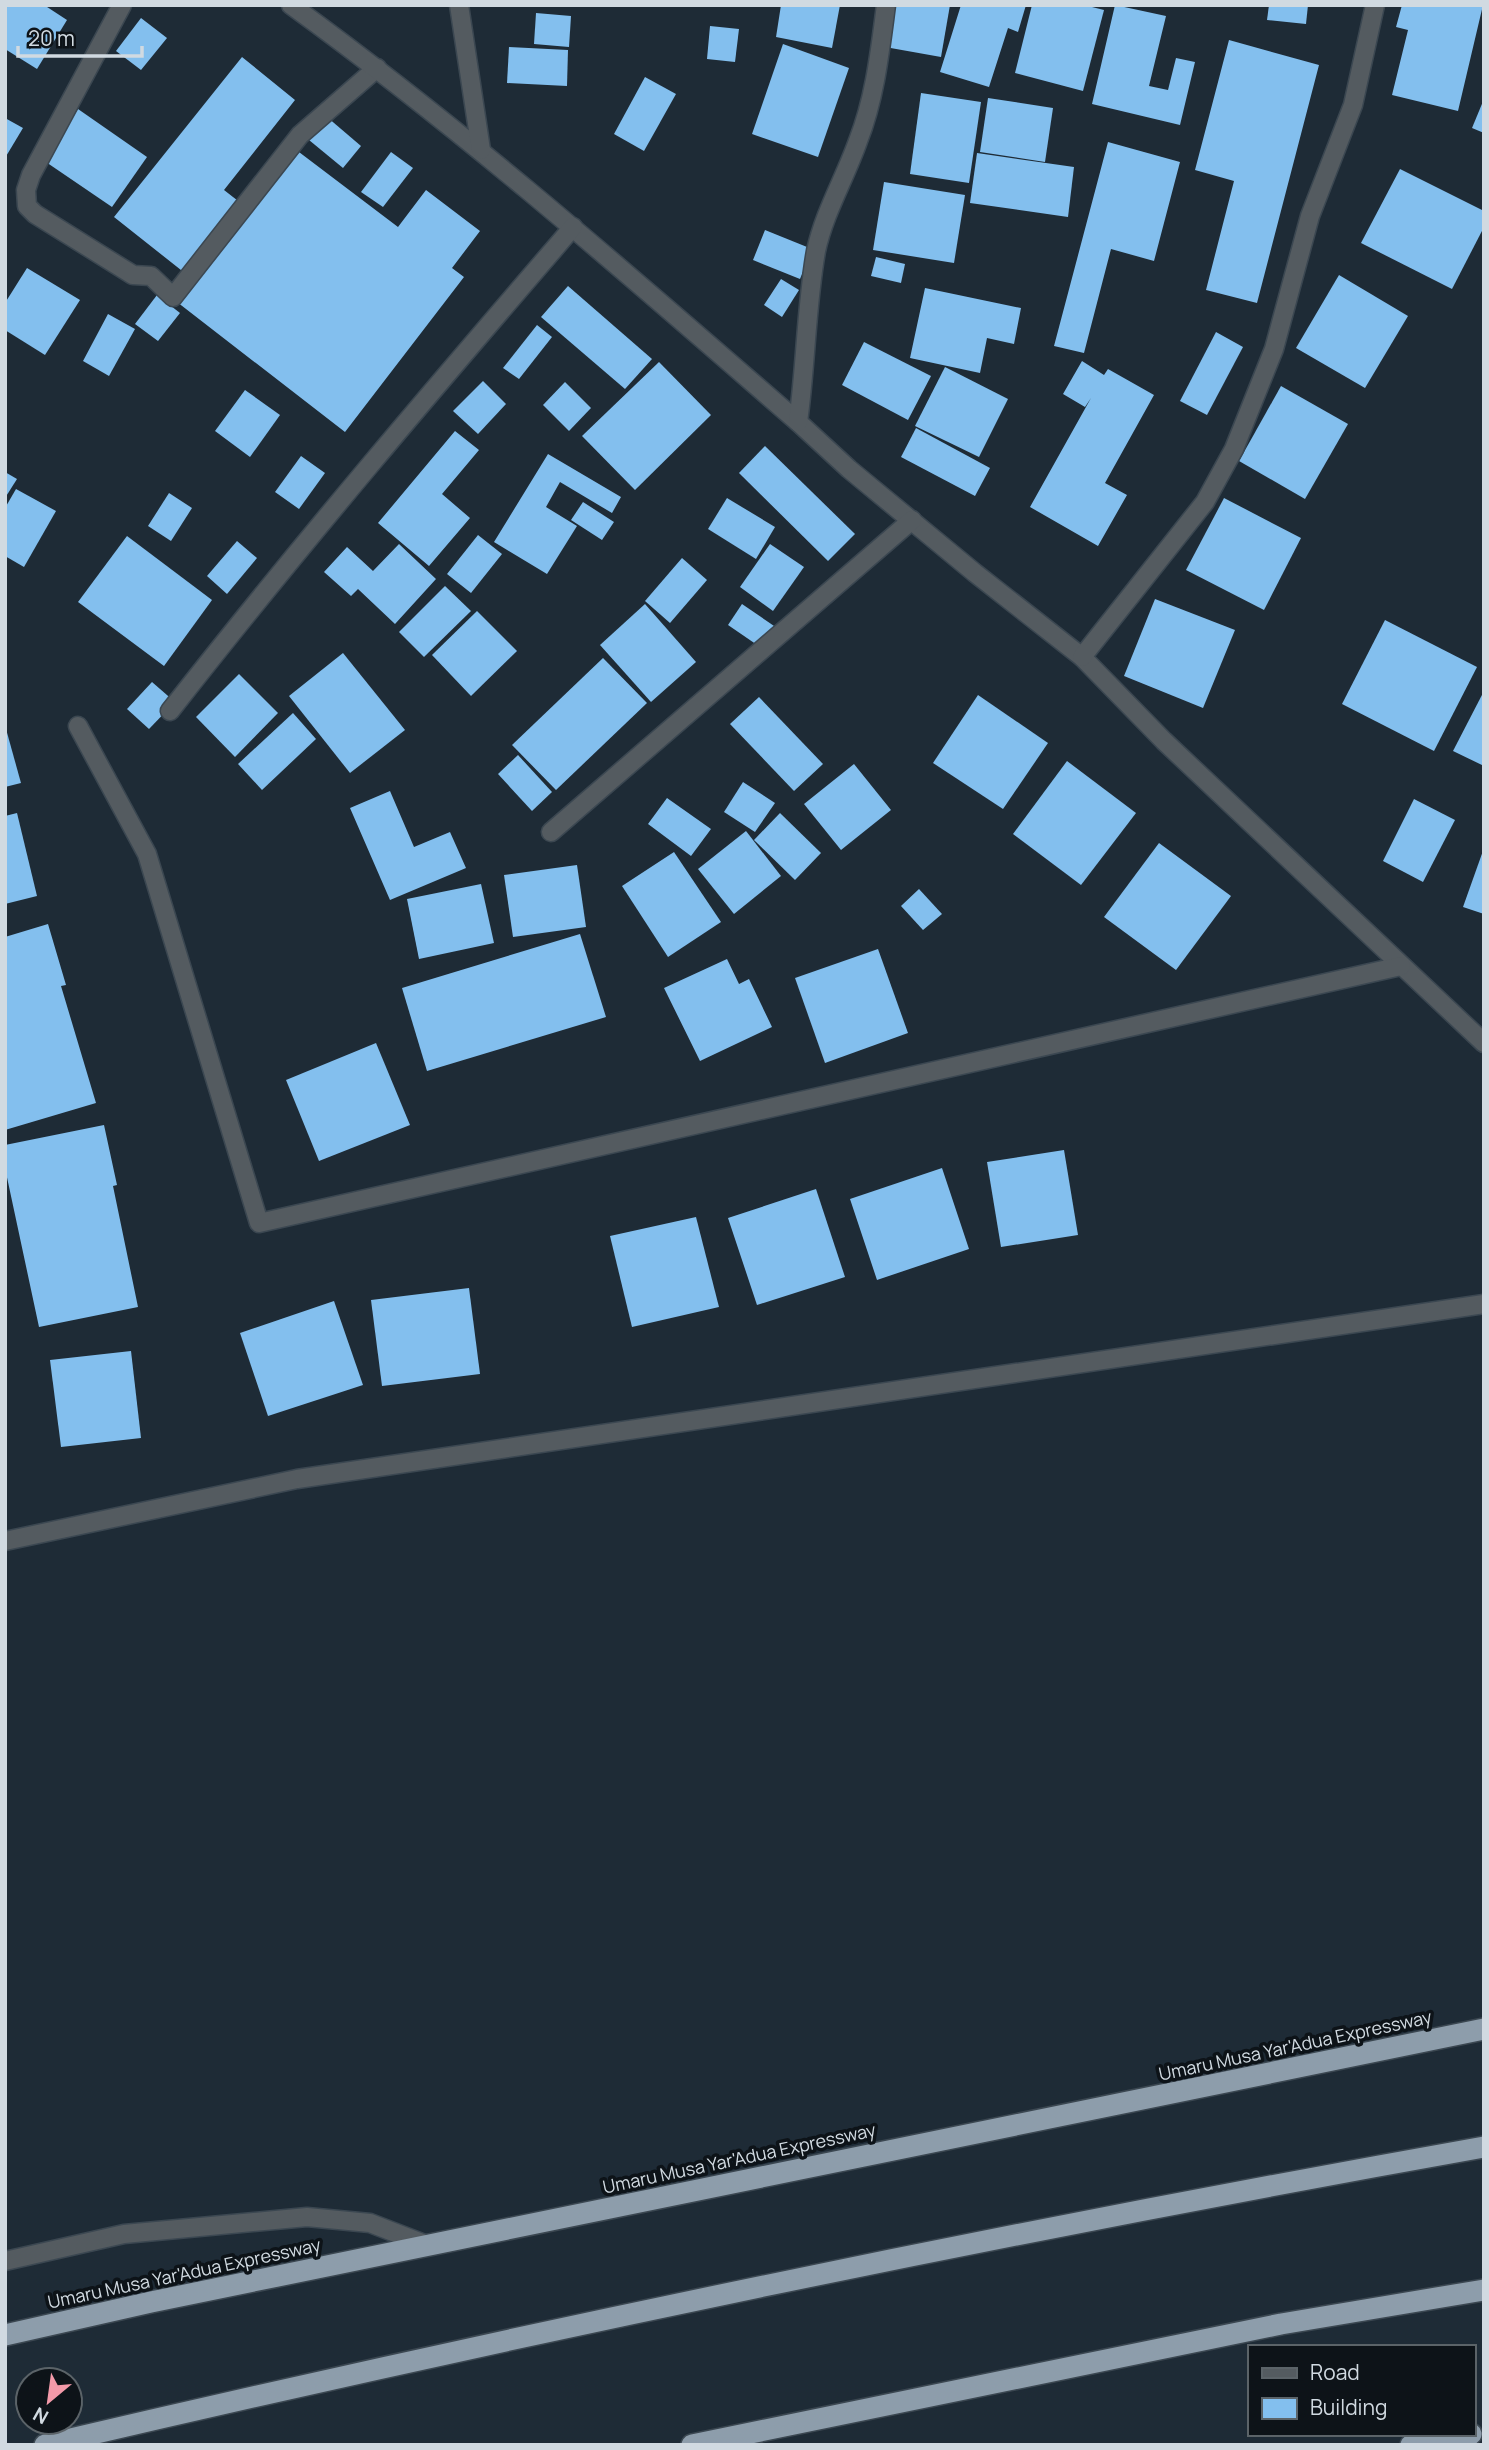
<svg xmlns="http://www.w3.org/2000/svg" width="1489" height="2450" font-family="Manrope,sans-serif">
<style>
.building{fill:#83bfee}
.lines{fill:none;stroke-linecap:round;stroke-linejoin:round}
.minor-casing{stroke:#3b4751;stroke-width:21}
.highway-casing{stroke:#3b4751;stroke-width:24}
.minor{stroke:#545b60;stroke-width:18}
.highway{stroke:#8d9dab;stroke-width:21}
.labels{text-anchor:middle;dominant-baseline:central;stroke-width:7;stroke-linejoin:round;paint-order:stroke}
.street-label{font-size:18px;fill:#d1dae1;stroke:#0d1318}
</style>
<rect width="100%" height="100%" fill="#1e2b36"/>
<g class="building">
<path d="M5,5H44L67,20L37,69L5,49Z"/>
<path d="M781,5H840L832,48L776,37Z"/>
<path d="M892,5H950L941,57L885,47Z"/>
<path d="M961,5H1026L1018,32L1008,28L989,87L940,72Z"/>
<path d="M1032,5H1084L1104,10L1083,91L1015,73Z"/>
<path d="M1115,5L1166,16L1149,86L1168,90L1176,58L1195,62L1180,125L1092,104Z"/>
<path d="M1269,5H1308L1306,24L1267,20Z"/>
<path d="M1402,5H1483L1458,111L1392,95L1408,30L1396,27Z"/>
<path d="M536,13L571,16L569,47L534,44Z"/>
<path d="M141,18L167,38L141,70L116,51Z"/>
<path d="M710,26L739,29L735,62L707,59Z"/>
<path d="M1229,40L1319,65L1257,303L1206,290L1234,181L1195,170Z"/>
<path d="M783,44L849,68L818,157L752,134Z"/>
<path d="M509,47L568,50L567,86L507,83Z"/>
<path d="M242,57L295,100L224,190L242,204L186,274L114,217Z"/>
<path d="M645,77L676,94L644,151L614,134Z"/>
<path d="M921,93L981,102L969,183L910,174Z"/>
<path d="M988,98L1053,108L1045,162L980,152Z"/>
<path d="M1484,99V133L1472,128Z"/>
<path d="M78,109L147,157L112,207L43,160Z"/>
<path d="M327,117L361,146L343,168L309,140Z"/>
<path d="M5,118L23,128L5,158Z"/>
<path d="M1108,142L1180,162L1154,261L1111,249L1084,353L1054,346Z"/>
<path d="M295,149L398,227L426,190L480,231L452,268L464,277L345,432L177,302Z"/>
<path d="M391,152L413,168L383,207L361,192Z"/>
<path d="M977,153L1074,167L1068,217L970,203Z"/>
<path d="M1400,169L1484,211V227L1452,289L1361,243Z"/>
<path d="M884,182L965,195L954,263L873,250Z"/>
<path d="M765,230L812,249L800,279L753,260Z"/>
<path d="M876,257L905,264L901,283L871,276Z"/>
<path d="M27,268L80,300L45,355L5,330V303Z"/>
<path d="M1339,275L1408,316L1365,388L1296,348Z"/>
<path d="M781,279L799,290L782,317L764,305Z"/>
<path d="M568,286L652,359L625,389L541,317Z"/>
<path d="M925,288L1021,308L1014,344L987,338L980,373L910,358Z"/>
<path d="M157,295L180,313L158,341L135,324Z"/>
<path d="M108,314L135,329L109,376L83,361Z"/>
<path d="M537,325L552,337L519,379L503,368Z"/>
<path d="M1216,332L1243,347L1207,415L1180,401Z"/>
<path d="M864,342L931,376L908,420L842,385Z"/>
<path d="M1082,361L1104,375L1108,369L1154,395L1105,483L1127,495L1098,546L1030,507L1091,398L1085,407L1063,394Z"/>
<path d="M659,362L711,415L635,490L582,436Z"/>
<path d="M945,367L1008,399L979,457L915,426Z"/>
<path d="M483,381L506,404L478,434L453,411Z"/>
<path d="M565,382L591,408L569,431L543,405Z"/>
<path d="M1281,386L1348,424L1305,499L1239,461Z"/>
<path d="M245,390L280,415L250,457L215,431Z"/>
<path d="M916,428L990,468L975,496L901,457Z"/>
<path d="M455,431L479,450L442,494L470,518L429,566L378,523Z"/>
<path d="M765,446L855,534L828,561L739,473Z"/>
<path d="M548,454L621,497L612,513L560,482L546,507L577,526L547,574L494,542Z"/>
<path d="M301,456L325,473L299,509L275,492Z"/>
<path d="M5,472L17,479L5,498Z"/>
<path d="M16,489L56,511L24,567L5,556V508Z"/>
<path d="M169,493L192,508L171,541L148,526Z"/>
<path d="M727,498L775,527L756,559L708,529Z"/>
<path d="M1224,498L1301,538L1264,610L1186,570Z"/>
<path d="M583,502L614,522L602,540L571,520Z"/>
<path d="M478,535L502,554L471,593L447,574Z"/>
<path d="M127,536L212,600L164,666L78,602Z"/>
<path d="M237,541L257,558L227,594L207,576Z"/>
<path d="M399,544L436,579L395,624L358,589L351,596L324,572L347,547L373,571Z"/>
<path d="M770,544L804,567L773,611L740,587Z"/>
<path d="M682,558L707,580L670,623L645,601Z"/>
<path d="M445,586L471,611L424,657L399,632Z"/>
<path d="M1155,599L1235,630L1203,708L1124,676Z"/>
<path d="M645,604L696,662L651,702L600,645Z"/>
<path d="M742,604L777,628L763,649L728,625Z"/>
<path d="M477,611L517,651L471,696L432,655Z"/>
<path d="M1385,620L1477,667L1434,751L1342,704Z"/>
<path d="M343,653L405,730L350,773L289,696Z"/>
<path d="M603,658L647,703L556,790L512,745Z"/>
<path d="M239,674L278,713L235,757L196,717Z"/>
<path d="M152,682L175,702L149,729L127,709Z"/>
<path d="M1484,691V766L1453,751Z"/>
<path d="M978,695L1048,743L1003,809L933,763Z"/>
<path d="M759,697L823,764L794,791L730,724Z"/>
<path d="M293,713L316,739L262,790L238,764Z"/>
<path d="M6,729L21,783L5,787V730Z"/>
<path d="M518,755L552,792L532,811L498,774Z"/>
<path d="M1067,761L1136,813L1081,885L1013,834Z"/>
<path d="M854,764L891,810L841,850L804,804Z"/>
<path d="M743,782L775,803L755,832L724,812Z"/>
<path d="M390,791L414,847L450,832L466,868L390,900L350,808Z"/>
<path d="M667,798L711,829L691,856L648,824Z"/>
<path d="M1414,799L1455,820L1423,882L1383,861Z"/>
<path d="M17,813L37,896L5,904V816Z"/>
<path d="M780,813L821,853L795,880L754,840Z"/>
<path d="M746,831L781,876L734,914L698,869Z"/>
<path d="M1159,843L1231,896L1176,970L1104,917Z"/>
<path d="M1484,848V914L1463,907Z"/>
<path d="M674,852L721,922L668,957L622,886Z"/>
<path d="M577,865L586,927L513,937L504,875Z"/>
<path d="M481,884L494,943L419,959L407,899Z"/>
<path d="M919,889L942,914L923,930L901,906Z"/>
<path d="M48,924L66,985L61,986L96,1103L5,1130V937Z"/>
<path d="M580,934L606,1017L427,1071L402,988Z"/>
<path d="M878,949L908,1033L825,1063L795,978Z"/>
<path d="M727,959L739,984L749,979L772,1027L700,1061L664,988Z"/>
<path d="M376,1043L410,1125L319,1161L286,1080Z"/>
<path d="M104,1125L117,1185L113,1186L138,1307L39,1327L5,1168V1145Z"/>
<path d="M1064,1150L1078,1235L1001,1247L987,1162Z"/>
<path d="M942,1168L969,1249L877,1280L850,1199Z"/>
<path d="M816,1189L845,1277L757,1305L728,1218Z"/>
<path d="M696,1217L719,1307L632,1327L610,1236Z"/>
<path d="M469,1288L480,1374L382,1386L371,1300Z"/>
<path d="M334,1301L363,1385L268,1416L240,1333Z"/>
<path d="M131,1351L141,1438L61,1447L50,1360Z"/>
</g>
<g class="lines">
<defs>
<g id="minor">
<path d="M122,5L31,175L26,190L27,206L35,214L133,275L151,276L173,297L300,135L377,68"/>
<path d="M291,5C469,134 632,278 798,422L849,469L975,573L1082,657L1164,741L1484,1043"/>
<path d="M459,5L481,150"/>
<path d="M798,422C806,365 806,307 816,251C824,213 845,178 858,141C875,98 880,51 886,5"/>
<path d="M1082,657L1205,502L1234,449L1274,349L1310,216L1353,105L1375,5"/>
<path d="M170,711C300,545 436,386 573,227"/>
<path d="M78,726L147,854L259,1223L1401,966"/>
<path d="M551,832L912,520"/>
<path d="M5,1541L297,1479L1484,1304"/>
<path d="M5,2261L124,2234L307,2217L370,2223L427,2245"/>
</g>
<g id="highway">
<path d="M5,2335L151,2302L1484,2029"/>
<path d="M45,2445C522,2333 1002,2233 1484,2147"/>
<path d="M692,2445L1281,2324L1484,2290"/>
<path d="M1411,2445L1471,2434"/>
</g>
</defs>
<use href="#minor" class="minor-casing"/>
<use href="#highway" class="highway-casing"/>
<use href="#minor" class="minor"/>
<use href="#highway" class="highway"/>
</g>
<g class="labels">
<g class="street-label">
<text transform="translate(1295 2045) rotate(-12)">Umaru Musa Yar'Adua Expressway</text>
<text transform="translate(739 2158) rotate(-12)">Umaru Musa Yar'Adua Expressway</text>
<text transform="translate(184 2273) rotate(-12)">Umaru Musa Yar'Adua Expressway</text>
</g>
</g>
<rect width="1489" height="2450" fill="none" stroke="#d1dae1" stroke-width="14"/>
<rect x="1248" y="2345" width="228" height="91" fill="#0d1318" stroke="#5b6368" stroke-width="2"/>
<rect x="1262" y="2368" width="35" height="10" fill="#545b60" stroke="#5b6368" stroke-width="2"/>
<text x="1310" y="2380" font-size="21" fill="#d1dae1">Road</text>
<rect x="1262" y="2398" width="35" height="21" fill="#83bfee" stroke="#5b6368" stroke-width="2"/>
<text x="1310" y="2415" font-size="21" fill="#d1dae1">Building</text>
<g transform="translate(49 2401) rotate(209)"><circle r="33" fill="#0d1318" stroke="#5b6368" stroke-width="2"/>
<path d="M0-5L12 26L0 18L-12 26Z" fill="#f39aa9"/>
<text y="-10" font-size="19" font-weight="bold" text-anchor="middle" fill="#d1dae1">N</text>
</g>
<path d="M18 46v10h124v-10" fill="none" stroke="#d1dae1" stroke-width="3.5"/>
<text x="28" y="46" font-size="21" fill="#d1dae1" stroke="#0d1318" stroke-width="5" paint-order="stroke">20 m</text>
</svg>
